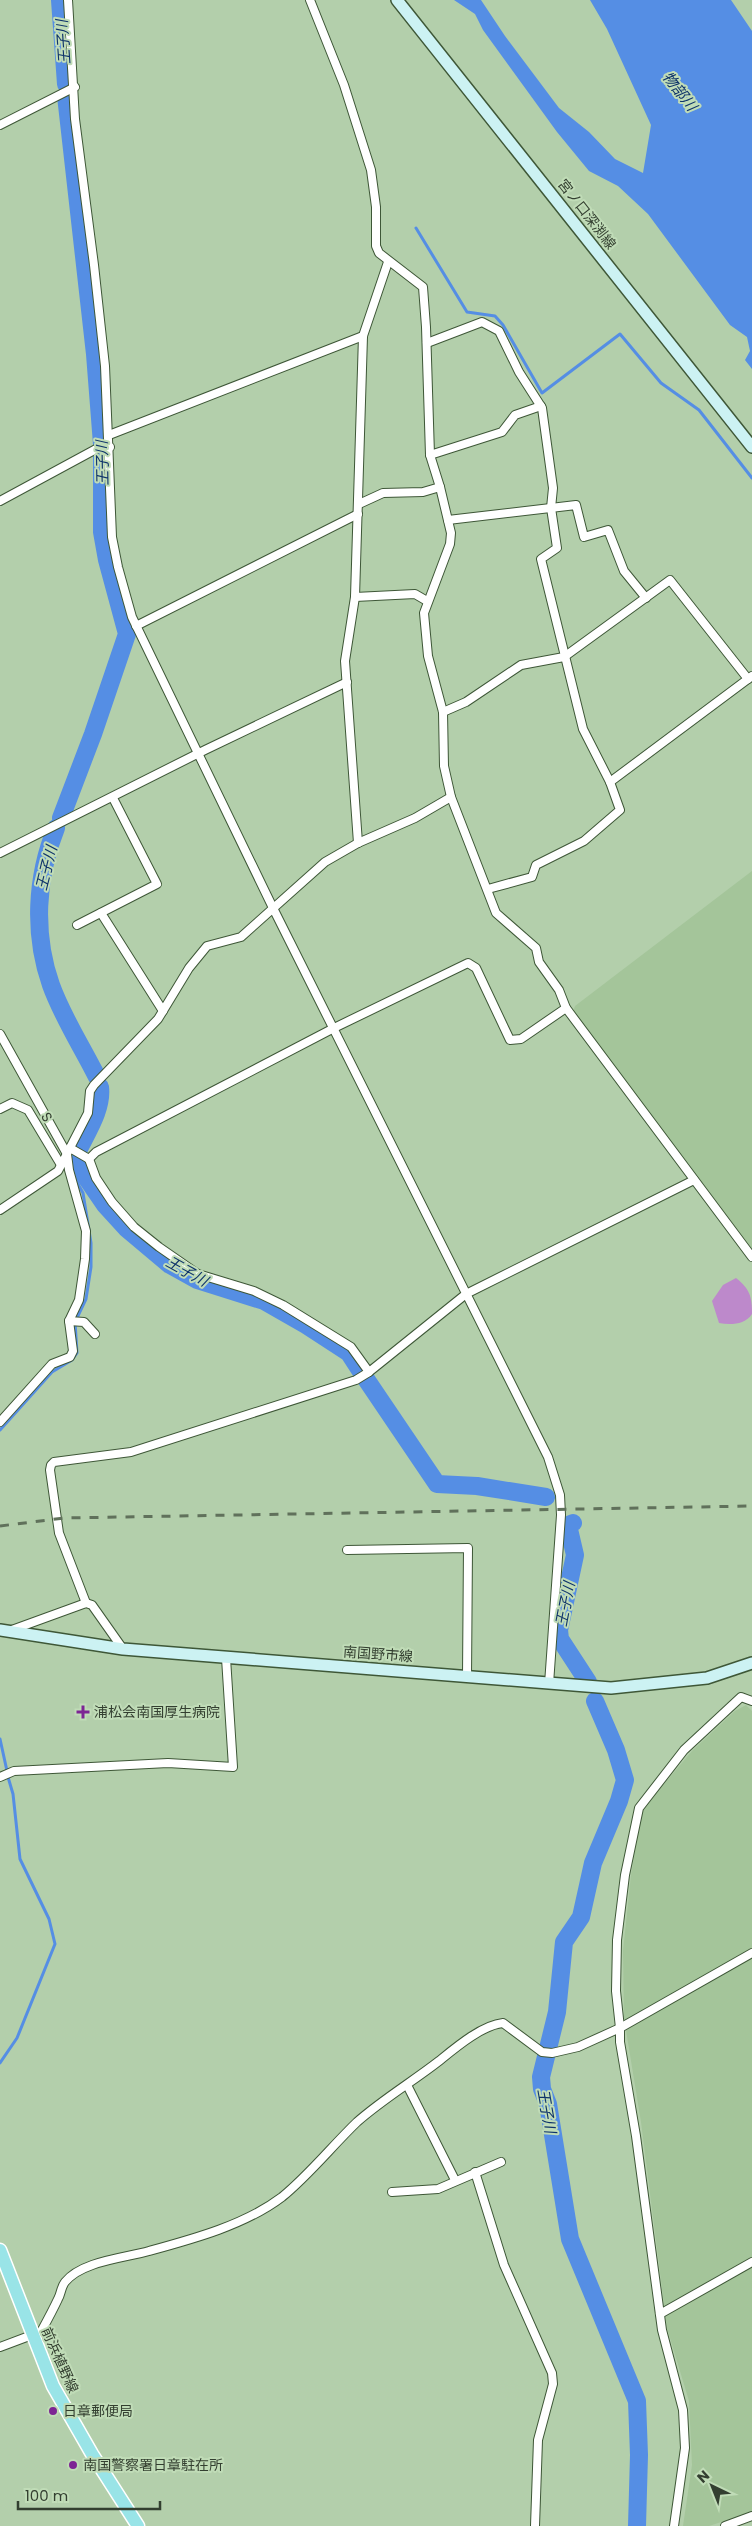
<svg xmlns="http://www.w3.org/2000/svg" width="752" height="2526" font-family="Poppins,'Noto Sans JP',sans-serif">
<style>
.built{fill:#a4c59a}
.green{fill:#bd89cb}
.water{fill:#558ee4}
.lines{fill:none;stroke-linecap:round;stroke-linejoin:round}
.stream{stroke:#558ee4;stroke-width:3}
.river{stroke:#558ee4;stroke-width:18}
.street-casing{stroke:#3e5737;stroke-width:10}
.secondary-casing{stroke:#3e5737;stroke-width:14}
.primary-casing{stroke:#fff;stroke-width:15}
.street{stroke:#fff;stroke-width:8}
.secondary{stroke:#ccf2f3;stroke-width:11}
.primary{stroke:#99e4e7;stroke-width:12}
.rail{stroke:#60715b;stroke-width:3;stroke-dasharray:9 9;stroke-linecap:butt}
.poi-dot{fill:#7d2594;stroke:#c0dcb7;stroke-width:2}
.labels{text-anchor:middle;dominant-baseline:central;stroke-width:4;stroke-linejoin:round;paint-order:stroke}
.street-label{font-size:14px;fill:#333f30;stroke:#c0dcb7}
.poi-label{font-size:14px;fill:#333f30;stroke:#c0dcb7;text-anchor:start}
.water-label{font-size:15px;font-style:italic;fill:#0e336a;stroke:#c0dcb7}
</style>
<rect width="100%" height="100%" fill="#b3cfab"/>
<g class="built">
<path d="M752,871V1249L573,1012L575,1006Z"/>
<path d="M746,1705L752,1711V2512L709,2526H683L692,2465L689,2401L667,2328L641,2122L624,2018L623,1951L631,1875L642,1810L692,1751L735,1711Z"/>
</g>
<path class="green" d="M736,1278C750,1289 752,1297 752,1314C745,1325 730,1325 719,1323L712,1301L723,1285Z"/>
<path class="water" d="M454,0H481L505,36L559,108L589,132L615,159L643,173L651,125L607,29L590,0H731L752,31V369L745,360L750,351L747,337L730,325L648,214L618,186L589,171L557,132L483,30L475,14Z"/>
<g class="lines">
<g class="stream">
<path d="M416,228L467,312L495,316L503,325L542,393L620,334L661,383L699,410L752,478"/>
<path d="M72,1169L76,1155"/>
<path d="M0,1430L52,1372L72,1360L77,1353L75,1322L86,1299L91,1267V1243L83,1193L73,1175"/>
<path d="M0,1739L7,1771"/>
<path d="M0,2063L17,2038L55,1944L49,1919L20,1859L13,1794L8,1777"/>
</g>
<g class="river">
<path d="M60,0L66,84"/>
<path d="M61,818L93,734L127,634L107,560L102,532V444L95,354L66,96"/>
<path d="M56,828C36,877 33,934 51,985C62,1016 82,1047 97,1077"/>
<path d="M100,1087C103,1110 85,1135 76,1155L83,1173L105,1205L126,1228L170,1265L197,1280L264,1301L306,1325L349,1353L362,1373"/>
<path d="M366,1379L437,1484L477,1486L546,1497"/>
<path d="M573,1523L568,1525L575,1555L559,1630L560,1639L588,1682"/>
<path d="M595,1701L616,1750L625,1780L619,1801L593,1863L581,1917L564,1942L557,2012L541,2077L542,2089L548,2104L570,2239L637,2401L639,2455L637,2526"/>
</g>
<defs>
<g id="street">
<path d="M68,0L75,119L94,265L105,366L112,537L118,567L132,617L273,908L548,1457L560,1495L561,1515L549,1684"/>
<path d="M310,0L344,85L371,170L376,207V246L379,253L423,287L426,327L430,455L440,487L451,533L450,544L424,613L428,656L443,712L444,766L451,797L496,913L536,948L539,962L559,990L566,1008L752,1257"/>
<path d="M0,125L75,87"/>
<path d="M427,343L482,322L499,331L519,372L542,408L553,488L551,508L557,548L541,559L583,729L610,782L620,810L584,841L536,865L532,877L488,889"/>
<path d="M109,435L363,336"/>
<path d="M430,455L502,432L515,415L541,406"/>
<path d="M0,501L98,448L110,447"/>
<path d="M359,504L383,493L423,492L440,487"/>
<path d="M448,520L576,505L584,537L608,530L624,571L646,598"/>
<path d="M355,597L415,594L427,601"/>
<path d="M136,626L358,514"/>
<path d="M443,712L466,702L521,665L564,657L670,580L748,679"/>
<path d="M610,782L752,676"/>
<path d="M358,843L345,661L355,597L363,336L388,262"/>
<path d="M0,853L205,750L347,682"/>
<path d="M101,913L163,1011"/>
<path d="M77,925L157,884L113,798"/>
<path d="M0,1034L67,1154L69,1170L86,1231L85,1259L79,1300L69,1321L73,1351L70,1357L52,1364L0,1422"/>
<path d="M0,1109L12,1103L28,1110L61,1165"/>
<path d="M70,1148L89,1159"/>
<path d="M0,1210L58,1171L88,1113L90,1091L94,1085L158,1019L189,968L207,946L241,937L325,862L358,843L415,818L451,797"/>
<path d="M69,1321L84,1322L95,1334"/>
<path d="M369,1372L351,1347L283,1305L254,1291L198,1274L159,1247L134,1227L112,1202L96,1178L89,1159L96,1152L334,1028L468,963L476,968L510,1040L521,1039L566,1008"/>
<path d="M347,1550L468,1548L467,1676"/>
<path d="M86,1603L59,1533L50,1470L51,1465L54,1462L131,1452L356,1380L369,1372L466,1294L694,1180"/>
<path d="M9,1631L86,1603L92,1605L123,1649"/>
<path d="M0,1777L14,1771L168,1763L233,1767L226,1658"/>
<path d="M407,2085L455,2180"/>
<path d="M475,2172L504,2265L552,2373L553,2384L538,2440L535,2526"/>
<path d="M392,2192L438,2189L501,2162"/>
<path d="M660,2314L752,2262"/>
<path d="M35,2343C43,2328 51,2314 58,2299C61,2294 61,2287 65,2282C82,2261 125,2258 149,2251C193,2239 245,2225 282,2197C309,2175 332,2146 357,2122C383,2099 412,2082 439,2061C455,2048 482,2025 503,2023L542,2052L552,2053L578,2047L620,2028L752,1953"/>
<path d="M0,2347L32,2335"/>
<path d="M674,2526L685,2448L683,2410L662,2330L636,2136L620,2042V2028L616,1991L617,1940L625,1875L639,1808L684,1750L741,1697L752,1701"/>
<path d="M725,2526L752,2516"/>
</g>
<g id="secondary">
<path d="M397,0L752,447"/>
<path d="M0,1630L123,1649L611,1688L707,1678L752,1663"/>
</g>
<path id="primary" d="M0,2250L53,2386L92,2454L138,2526"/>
</defs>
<use href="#street" class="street-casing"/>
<use href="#secondary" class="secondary-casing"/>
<use href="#primary" class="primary-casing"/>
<use href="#street" class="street"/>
<use href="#secondary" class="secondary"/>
<use href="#primary" class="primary"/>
<path class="rail" d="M0,1526L64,1518L752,1506"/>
</g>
<g class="poi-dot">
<path d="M80.5 1704.5h5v5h5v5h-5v5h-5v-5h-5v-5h5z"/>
<circle cx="53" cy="2411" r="5"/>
<circle cx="73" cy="2465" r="5"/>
</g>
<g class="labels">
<g class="street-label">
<text transform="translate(587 214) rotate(52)">宮ノ口深渕線</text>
<text transform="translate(47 1117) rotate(59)">S</text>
<text transform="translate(378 1654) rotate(4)">南国野市線</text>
<text transform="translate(60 2360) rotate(66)">前浜植野線</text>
</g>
<g class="poi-label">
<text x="94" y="1712">浦松会南国厚生病院</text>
<text x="63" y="2411">日章郵便局</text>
<text x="83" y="2465">南国警察署日章駐在所</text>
</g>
<g class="water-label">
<text transform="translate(63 42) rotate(-94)">王子川</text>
<text transform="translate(680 91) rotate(52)">物部川</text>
<text transform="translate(102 463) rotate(-91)">王子川</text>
<text transform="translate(46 868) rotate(-76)">王子川</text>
<text transform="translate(187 1271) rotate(29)">王子川</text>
<text transform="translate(565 1604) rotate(-79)">王子川</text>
<text transform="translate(547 2111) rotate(80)">王子川</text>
</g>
</g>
<g transform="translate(712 2486) rotate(317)" stroke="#c0dcb7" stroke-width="4" paint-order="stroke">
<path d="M0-4L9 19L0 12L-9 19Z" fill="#333f30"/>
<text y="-8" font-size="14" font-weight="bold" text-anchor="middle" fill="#333f30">N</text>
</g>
<path d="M18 2501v8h142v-8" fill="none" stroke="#333f30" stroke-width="2.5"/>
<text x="25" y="2501" font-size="15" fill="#333f30" stroke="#c0dcb7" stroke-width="4" paint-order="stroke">100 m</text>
</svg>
